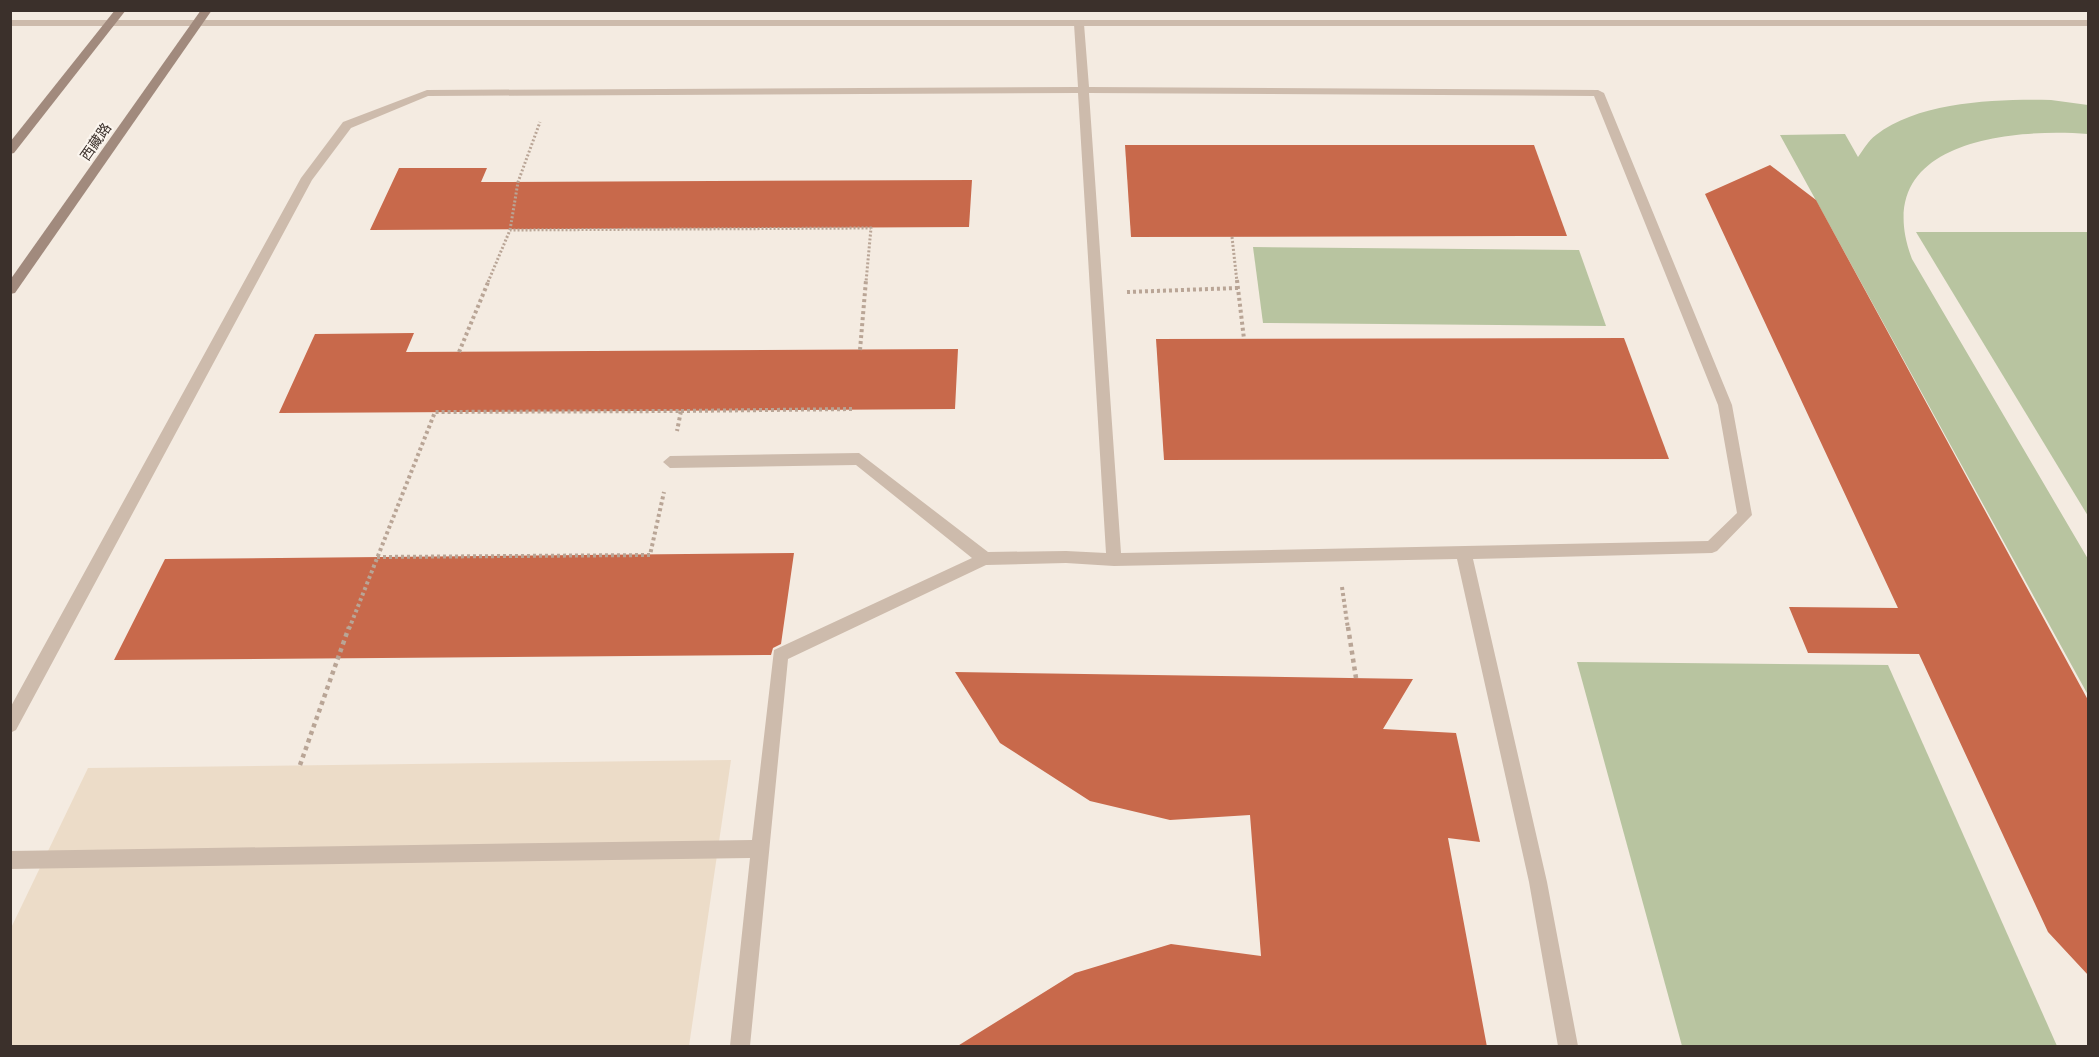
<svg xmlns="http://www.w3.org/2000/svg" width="2099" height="1057" font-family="Figtree,'Noto Sans SC',sans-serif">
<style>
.green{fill:#b8c4a0}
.plaza{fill:#ecdcc8}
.building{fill:#c8694b}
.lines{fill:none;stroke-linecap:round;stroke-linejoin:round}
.path-far2{stroke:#b9a596;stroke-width:3;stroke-dasharray:2 2;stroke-linecap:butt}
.path-far1{stroke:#b9a596;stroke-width:4;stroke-dasharray:3 3;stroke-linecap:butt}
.path{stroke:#b9a596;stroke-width:4.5;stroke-dasharray:4 4;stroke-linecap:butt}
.service{fill:#cdbbac;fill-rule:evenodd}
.tertiary{fill:#cdbbac;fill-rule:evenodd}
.secondary{fill:#a18a7d;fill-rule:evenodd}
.labels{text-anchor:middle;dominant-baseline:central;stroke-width:4.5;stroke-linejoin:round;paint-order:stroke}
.far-street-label{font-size:14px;fill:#3b302b;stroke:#fbf5ee}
</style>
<rect width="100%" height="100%" fill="#f4ebe1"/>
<g class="green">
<path d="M2051,100L2088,105V134C2007,128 1868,142 1912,259L2088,559V695L1780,135L1845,134L1858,157C1864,149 1868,141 1876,135C1920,101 1998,99 2051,100Z"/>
<path d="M1916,232H2088V516Z"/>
<path d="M1253,247L1579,250L1606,326L1263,323Z"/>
<path d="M1577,662L1888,665L2057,1046H1682Z"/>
</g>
<path class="plaza" d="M731,760L689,1046H11L10,930L88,768Z"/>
<g class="building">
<path d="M1125,145H1534L1567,236L1131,237Z"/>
<path d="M1770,165L1816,200L2088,700V975L2048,932L1919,654L1808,653L1789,607L1898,608L1705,194Z"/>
<path d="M399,168H487L481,182L972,180L969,227L370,230Z"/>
<path d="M414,333L406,352L958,349L955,409L279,413L315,334Z"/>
<path d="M1624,338L1669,459L1164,460L1156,339Z"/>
<path d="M794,553L781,644L773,648L771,655L114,660L165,559Z"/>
<path d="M955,672L1413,679L1383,729L1456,733L1480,842L1448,838L1487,1047H956L1075,973L1171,944L1261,956L1250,815L1170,820L1090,801L1000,743Z"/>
</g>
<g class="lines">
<g class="path-far2">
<path d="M510,230L518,182L540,122"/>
<path d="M1232,237L1237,282"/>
<path d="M488,282L510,230L871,228L866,282"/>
</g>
<g class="path-far1">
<path d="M1237,280L1244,339"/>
<path d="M1127,292L1238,288"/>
<path d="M860,350L866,280"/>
<path d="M459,352L489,280"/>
<path d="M681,411L855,409"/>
<path d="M377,557L650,555L664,492"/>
<path d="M1342,587L1348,629"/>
<path d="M349,629L435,412L681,411L677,431"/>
</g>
<g class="path">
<path d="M1348,627L1356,678"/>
<path d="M300,765L349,627"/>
</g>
<path class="service" d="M1079,21L1084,24L1089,87L1598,90L1604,93L1732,405L1752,515L1717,551L1712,553L1473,559L1547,882L1578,1046H1558L1529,882L1457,559L1114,566L1066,563L986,565L788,659L750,1046H730L750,858L10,869V851L752,840L774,650L972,558L856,465L670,468L663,462L670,456L859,453L988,552L1066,551L1106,553L1078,93L428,96L351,128L312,180L16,730L10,733V708L301,178L343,122L427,90L1078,87L1074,24ZM1089,93L1594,96L1718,405L1737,513L1708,541L1121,553Z"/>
<rect class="tertiary" x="10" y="20" width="2078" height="6"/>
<g class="secondary">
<path d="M115,10H126L14,153L10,154V142Z"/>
<path d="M201,10H212L15,293L10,294V280Z"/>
</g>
</g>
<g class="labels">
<g class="far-street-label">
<text transform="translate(96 142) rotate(-55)">西藏路</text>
</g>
</g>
<rect width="2099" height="1057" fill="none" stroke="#3b302b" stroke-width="24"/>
</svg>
